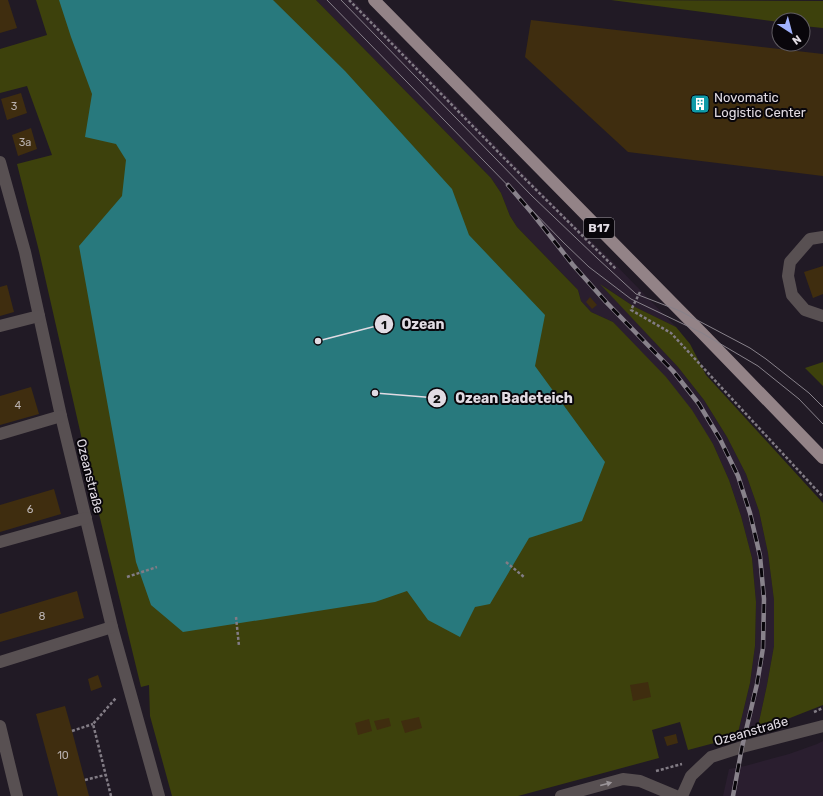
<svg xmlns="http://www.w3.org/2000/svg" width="823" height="796" font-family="Rubik,sans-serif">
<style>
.built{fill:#2a1e2f}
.green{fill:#3d410c}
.water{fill:#28797d}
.building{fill:#3f2d0f}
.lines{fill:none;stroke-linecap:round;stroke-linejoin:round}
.path{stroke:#827c85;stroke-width:2.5;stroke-dasharray:3 2;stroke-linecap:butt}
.minor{stroke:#585052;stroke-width:12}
.major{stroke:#938387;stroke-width:12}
.tram{stroke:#88828b;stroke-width:1}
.rail-casing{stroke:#88828b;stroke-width:4.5}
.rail{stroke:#09060b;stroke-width:3;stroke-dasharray:9;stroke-linecap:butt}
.oneway{fill:#9c969a}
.labels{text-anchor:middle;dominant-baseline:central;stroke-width:4;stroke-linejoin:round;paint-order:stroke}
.number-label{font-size:11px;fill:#b8b0ae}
.shield{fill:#09060b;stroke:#a09ba2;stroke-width:1}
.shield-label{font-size:12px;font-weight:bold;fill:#e1dbe3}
.poi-label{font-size:13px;fill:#e1dbe3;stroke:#09060b;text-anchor:start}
.street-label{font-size:13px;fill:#e1dbe3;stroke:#09060b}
.leader{fill:none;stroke:#e1dbe3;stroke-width:1.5}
.callout-dot{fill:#e1dbe3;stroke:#09060b;stroke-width:1.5}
.mark-label{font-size:12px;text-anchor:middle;font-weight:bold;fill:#111}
.callout-label{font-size:14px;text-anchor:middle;font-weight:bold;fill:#e1dbe3;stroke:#09060b;stroke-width:4;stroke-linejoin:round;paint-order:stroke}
</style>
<rect width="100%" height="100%" fill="#211a25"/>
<g class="built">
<path d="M316,0H353L554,205L611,260L676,327L633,306L602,285L678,367L704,400L727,437L746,474L759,511L768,553L774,600V646L767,685L757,731L737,737L750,683L755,646L756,602L752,558L741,516L729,480L713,444L613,322L591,312L581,301L578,290L517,227L510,216L501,193L491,178Z"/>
<path d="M823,741V796H723L729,769L745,766L789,754L817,744Z"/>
</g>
<g class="green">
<path d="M36,0H316L491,178L501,193L510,216L517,227L578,290L581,301L591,312L613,322L666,377L692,410L713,444L729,480L741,516L752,558L756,602L755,646L750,683L737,737L688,750L680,722L652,730L659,758L518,796H172L150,716L149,685L141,687L99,514L39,251L17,164L52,155L27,86L0,93V49L47,35Z"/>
<path d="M611,0L823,1V28L803,26V20H779V22Z"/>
<path d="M600,284L633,306L676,327L690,344L706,375L823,503V705L757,731L767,685L774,646V600L768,553L759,511L746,474L727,437L704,400L678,367Z"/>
<path d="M823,362V386L805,368Z"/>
</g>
<path class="water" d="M59,0H273L345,71L452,189L469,235L545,315L535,366L605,462L582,521L529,538L490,604L475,607L460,637L428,620L407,591L375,602L183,632L151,605L136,562L79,246L122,196L126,160L116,144L85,137L92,94L71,37Z"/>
<g class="building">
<path d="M0,0H8L17,28L0,33Z"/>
<path d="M531,20L823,54V176L628,152L525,57Z"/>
<path d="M21,93L27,113L7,120L1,99Z"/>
<path d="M31,128L37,149L18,156L12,135Z"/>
<path d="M823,266V294L813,298L804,272Z"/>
<path d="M7,285L14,312L0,316V287Z"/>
<path d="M590,297L597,305L592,309L586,302Z"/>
<path d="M31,387L39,414L0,425V396Z"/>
<path d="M54,489L61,514L0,532V505Z"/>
<path d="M77,591L84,618L0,642V614Z"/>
<path d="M98,675L102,687L91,691L88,679Z"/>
<path d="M648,682L651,697L633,701L630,685Z"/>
<path d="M65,706L72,731L89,796H58L36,714Z"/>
<path d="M419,717L422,728L405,733L401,721Z"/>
<path d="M389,718L391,726L377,730L374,721Z"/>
<path d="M369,719L372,731L358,735L355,723Z"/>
<path d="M676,734L678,743L667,746L664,737Z"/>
</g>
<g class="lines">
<g class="path">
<path d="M349,0L508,162L616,269"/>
<path d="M640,292L631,310L671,333L823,497"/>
<path d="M506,562L524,577"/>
<path d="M127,577L157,567"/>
<path d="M236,617L239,646"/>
<path d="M814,712L823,708"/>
<path d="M72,731L93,724"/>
<path d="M656,771L682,764"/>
<path d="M85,780L105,775"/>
<path d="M111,796L93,724L116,698"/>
</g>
<g class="minor">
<path d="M0,162L25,252L61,416L112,627L159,796"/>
<path d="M823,237L810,239L790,262L788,276L792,295L805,310L823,316"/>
<path d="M0,326L39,316"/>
<path d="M0,434L61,416"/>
<path d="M0,542L86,518"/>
<path d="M0,662L112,627"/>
<path d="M0,726L17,796"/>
<path d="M561,796L623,779L640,781L676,796"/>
<path d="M682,796L691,776L711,757L742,747L823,726"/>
</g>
<path class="major" d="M374,0L702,333L823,458"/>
<g class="tram">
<path d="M327,0L564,243L589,267L631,299L702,333L758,366L799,399L823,424"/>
<path d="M341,0L532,196L597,258L636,294L680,311L750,348L766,359L809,393L823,407"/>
</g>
<defs>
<path id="rail" d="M508,185L532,213L573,265L606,302L673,371L699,404L720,439L738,476L750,513L760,556L764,599L763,648L757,684L742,747L733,796"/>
</defs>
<use href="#rail" class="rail-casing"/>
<use href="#rail" class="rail"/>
</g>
<defs><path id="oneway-solid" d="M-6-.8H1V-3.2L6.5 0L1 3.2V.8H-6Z"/></defs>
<use class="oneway" href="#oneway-solid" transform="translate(606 784) rotate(-15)"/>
<defs>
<symbol id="building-square" viewBox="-11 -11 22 22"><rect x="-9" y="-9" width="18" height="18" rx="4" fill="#0f9aa8" stroke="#09060b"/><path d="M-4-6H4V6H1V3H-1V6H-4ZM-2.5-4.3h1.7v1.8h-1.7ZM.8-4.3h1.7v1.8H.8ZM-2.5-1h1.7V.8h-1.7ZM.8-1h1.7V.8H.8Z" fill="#fff"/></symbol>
</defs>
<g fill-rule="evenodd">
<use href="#building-square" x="689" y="93" width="22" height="22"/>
</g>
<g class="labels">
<g class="number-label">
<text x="14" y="106">3</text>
<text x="25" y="142">3a</text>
<text x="18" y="405">4</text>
<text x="30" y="509">6</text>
<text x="42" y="616">8</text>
<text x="63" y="755">10</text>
</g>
<rect class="shield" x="584" y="218" width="30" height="20" rx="3"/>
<g class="shield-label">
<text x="599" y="228">B17</text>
</g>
<g class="poi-label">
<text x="714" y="97">Novomatic<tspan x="714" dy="15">Logistic Center</tspan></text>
</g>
<g class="street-label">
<text transform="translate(90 476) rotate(76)">Ozeanstraße</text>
<text transform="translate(751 731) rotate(-16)">Ozeanstraße</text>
</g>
</g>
<path class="leader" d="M318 341L384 324M375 393L437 398"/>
<g class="callout-dot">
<circle cx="318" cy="341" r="4"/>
<circle cx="375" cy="393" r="4"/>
<circle cx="384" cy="324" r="10"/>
<circle cx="437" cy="398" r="10"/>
</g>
<g class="mark-label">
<text x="384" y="329">1</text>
<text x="437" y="403">2</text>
</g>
<g class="callout-label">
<text x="423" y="329">Ozean</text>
<text x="514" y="403">Ozean Badeteich</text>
</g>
<g transform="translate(791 32) rotate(144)"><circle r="19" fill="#09060b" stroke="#5f5b61"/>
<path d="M0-3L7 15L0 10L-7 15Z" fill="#a1b2fd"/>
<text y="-6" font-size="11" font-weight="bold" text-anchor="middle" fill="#e1dbe3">N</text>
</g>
</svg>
